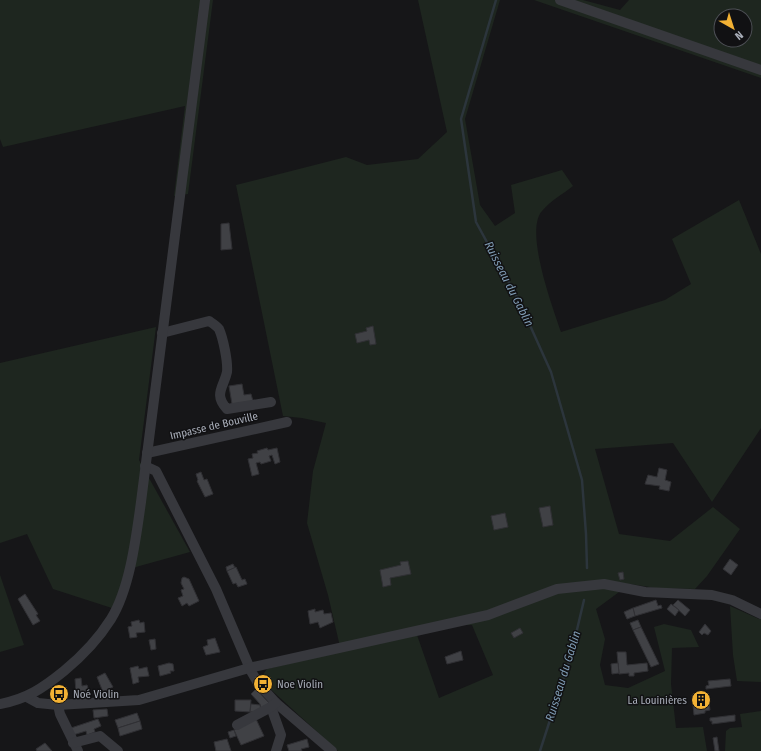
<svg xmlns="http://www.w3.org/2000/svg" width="761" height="751" font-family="'Fira Sans Condensed',sans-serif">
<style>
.green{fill:#1e261f;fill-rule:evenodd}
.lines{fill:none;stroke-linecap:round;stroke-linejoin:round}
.stream{stroke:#2c353c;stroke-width:2.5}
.building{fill:#404145;stroke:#303034}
.minor{stroke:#37383d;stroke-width:10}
.labels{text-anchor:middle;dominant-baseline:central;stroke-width:3;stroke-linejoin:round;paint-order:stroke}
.street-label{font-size:11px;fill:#a8adb8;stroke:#111113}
.poi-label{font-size:11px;fill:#a8adb8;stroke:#111113;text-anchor:start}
.water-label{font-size:12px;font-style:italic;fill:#7f9bb3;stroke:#111113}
</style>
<rect width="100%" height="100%" fill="#161618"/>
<g class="green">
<path d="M0,0H213L188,194L174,196L185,106L3,147L0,139Z"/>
<path d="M418,0H500L465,119L480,205L495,226L515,213L511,185L562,170L573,186C563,194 550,201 542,211C524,231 553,308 561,332L665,300L691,284L672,239L739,200L761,254V428L712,502L673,443L595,449L619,534L670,541L713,507L740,529L707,576L695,589L656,588L630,584L596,609L605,639L600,665L605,685L628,688L665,671L654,627L664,624L691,630L699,647L672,648L671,684L676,728L703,727L707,751H338L266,685L262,676L267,669L341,651L328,595L307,523L313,471L326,423L302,418L283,416L236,185L346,157L367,165L418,159L447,132ZM463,625H472L493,675L439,698L417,635Z"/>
<path d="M534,0H583L620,10L629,0H761V78ZM721,16H745V40H721Z"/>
<path d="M156,327L139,460L190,552L125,570L118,610L53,589L27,534L0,543V363Z"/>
<path d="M0,575L24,645L0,652Z"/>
<path d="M730,606L759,619L761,617V682L737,681L733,655Z"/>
<path d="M761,711V751H725L726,731L730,728L742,727L740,714Z"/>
</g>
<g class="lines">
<g class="stream">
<path d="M496,0L461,119L476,222L519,301L551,372L582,480L586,534L587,568"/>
<path d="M540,751L571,655L584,600"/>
</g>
</g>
<g class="building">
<path d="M229,223L232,249L221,250V224Z"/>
<path d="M373,326L376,344L370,345L369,340L357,343L355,334L367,331L366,328Z"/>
<path d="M242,384L244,395L251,394L253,401L232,404L229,386Z"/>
<path d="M267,448L268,450L277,448L280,462L275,464L272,455L269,456L271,461L261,464L260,462L256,463L259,474L252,476L248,459L253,458L252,454L258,453L257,451Z"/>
<path d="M659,468L667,470L665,480L671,482L669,491L659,489L660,486L645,484L648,475L657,477Z"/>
<path d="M201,472L204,480L207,479L213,494L205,497L197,481L198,480L196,474Z"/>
<path d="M550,506L553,525L543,527L539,508Z"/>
<path d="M505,513L508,527L494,530L491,516Z"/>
<path d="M730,559L738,565L731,575L723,569Z"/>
<path d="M408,561L411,574L390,578L391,585L383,587L380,570L401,565L400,562Z"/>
<path d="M233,564L235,568L227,571L226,567Z"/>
<path d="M236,567L242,580L245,579L247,584L238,587L236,583L233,584L227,571Z"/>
<path d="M623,572L624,579L620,580L618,573Z"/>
<path d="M184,577L189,579L199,601L189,606L187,603L182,606L178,598L183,596L181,590L184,589L181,583L182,578Z"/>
<path d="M25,594L38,614L36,615L40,621L33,625L18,599Z"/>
<path d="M656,600L658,606L661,605L662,608L635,616L633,608Z"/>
<path d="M678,600L690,610L685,616L673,605Z"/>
<path d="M671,604L679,610L675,616L667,609Z"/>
<path d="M633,608L635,616L627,619L624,612Z"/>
<path d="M315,609V612L323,610L324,614L331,613L333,622L320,628L318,622L310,624L308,611Z"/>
<path d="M139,620L140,623L144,622L145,632L136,633L137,637L130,638L128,627L132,626L131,622Z"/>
<path d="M638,620L641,627L633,630L630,623Z"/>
<path d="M705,624L711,631L708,635L704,633L702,635L699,632Z"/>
<path d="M641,627L659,664L651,667L633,630Z"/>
<path d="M520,628L523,633L514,638L511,633Z"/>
<path d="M215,638L220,652L206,655L203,647L208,645L207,640Z"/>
<path d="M155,639L156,649L151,650L149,640Z"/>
<path d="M461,651L463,660L447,664L445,657Z"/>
<path d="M617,652H626L627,665L647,663L648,671L634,673V676H629V673L619,674Z"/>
<path d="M169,663L173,664L174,671H170L171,673L160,676L158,666Z"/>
<path d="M618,663L619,673L612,674L611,664Z"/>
<path d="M138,666L139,669L147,667L149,676L138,677L139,682L133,684L130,668Z"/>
<path d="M105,673L113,687L103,692L97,677Z"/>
<path d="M81,678L82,686L87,685L89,691L76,693L75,679Z"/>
<path d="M730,679L731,686L706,689V686L709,685L708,681Z"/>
<path d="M256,689L269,703L261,711L260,704L251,694Z"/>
<path d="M702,693L703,696L708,695L710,710L705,711V713L694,715L692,695Z"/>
<path d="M235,700H251L250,712L235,711Z"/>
<path d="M251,704L260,705L261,711L250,712Z"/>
<path d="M107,709L108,716L94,718L93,710Z"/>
<path d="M137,713L140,721L118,728L115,720Z"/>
<path d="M735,715V721L712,724V721H710V718Z"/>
<path d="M98,719L101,726L94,729L95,732L87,735L86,731L73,735L71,728Z"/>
<path d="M256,719L264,736L241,745L234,730Z"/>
<path d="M140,721L142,729L120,736L118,728Z"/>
<path d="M234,730L236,736L230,738L228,732Z"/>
<path d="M717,737L719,751H715L713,738Z"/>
<path d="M227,739L231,751H216L214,742Z"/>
<path d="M307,739L309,747L301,749L302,751H289L287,745Z"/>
<path d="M45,743L52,751H37L36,749Z"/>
</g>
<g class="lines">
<g class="minor">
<path d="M560,0L761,70"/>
<path d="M162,333L209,321C212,323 217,326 219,329C223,338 228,361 227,372C224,387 213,394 227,409L271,402"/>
<path d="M147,453L287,422"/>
<path d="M145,466L156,471L216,589L251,671L258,683L276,703L332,751"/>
<path d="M27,697L38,703L58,705L139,700L249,668L488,615L557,589L604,584L645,592L712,595L732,600L761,614"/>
<path d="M0,704C27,699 43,688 64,671C81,657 99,638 111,619C130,588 136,538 141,502L205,0"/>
<path d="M58,705L60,714L78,751"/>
<path d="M271,707L281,735L276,751"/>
<path d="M237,725L271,707L276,703"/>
<path d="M73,743L100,736L118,751"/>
</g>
</g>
<defs>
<symbol id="bus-disc" viewBox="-11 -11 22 22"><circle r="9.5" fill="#f2b134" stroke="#111113"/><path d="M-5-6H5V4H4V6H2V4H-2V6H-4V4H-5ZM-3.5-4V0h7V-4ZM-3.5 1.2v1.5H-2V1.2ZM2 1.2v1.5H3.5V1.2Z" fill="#111"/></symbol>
<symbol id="building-disc" viewBox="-11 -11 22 22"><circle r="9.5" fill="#f2b134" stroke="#111113"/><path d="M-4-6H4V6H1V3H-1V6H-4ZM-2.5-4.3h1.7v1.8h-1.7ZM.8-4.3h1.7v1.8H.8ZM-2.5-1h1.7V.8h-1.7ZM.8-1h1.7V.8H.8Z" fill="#111"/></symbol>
</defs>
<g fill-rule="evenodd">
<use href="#bus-disc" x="252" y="673" width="22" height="22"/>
<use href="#bus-disc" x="48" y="683" width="22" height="22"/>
<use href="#building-disc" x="690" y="689" width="22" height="22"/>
</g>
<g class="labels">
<g class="street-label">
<text transform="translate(214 426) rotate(-13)">Impasse de Bouville</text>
</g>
<g class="poi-label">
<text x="277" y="684">Noe Violin</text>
<text x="73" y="694">Noé Violin</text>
<text x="687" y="700" text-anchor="end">La Louinières</text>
</g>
<g class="water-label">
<text transform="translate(509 284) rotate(63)">Ruisseau du Gablin</text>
<text transform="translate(563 676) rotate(-73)">Ruisseau du Gablin</text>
</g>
</g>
<g transform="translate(733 28) rotate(141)"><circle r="19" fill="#111113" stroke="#4d4f55"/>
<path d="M0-3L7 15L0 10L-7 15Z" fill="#f2b134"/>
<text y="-6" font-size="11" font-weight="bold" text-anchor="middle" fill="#a8adb8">N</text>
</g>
</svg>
